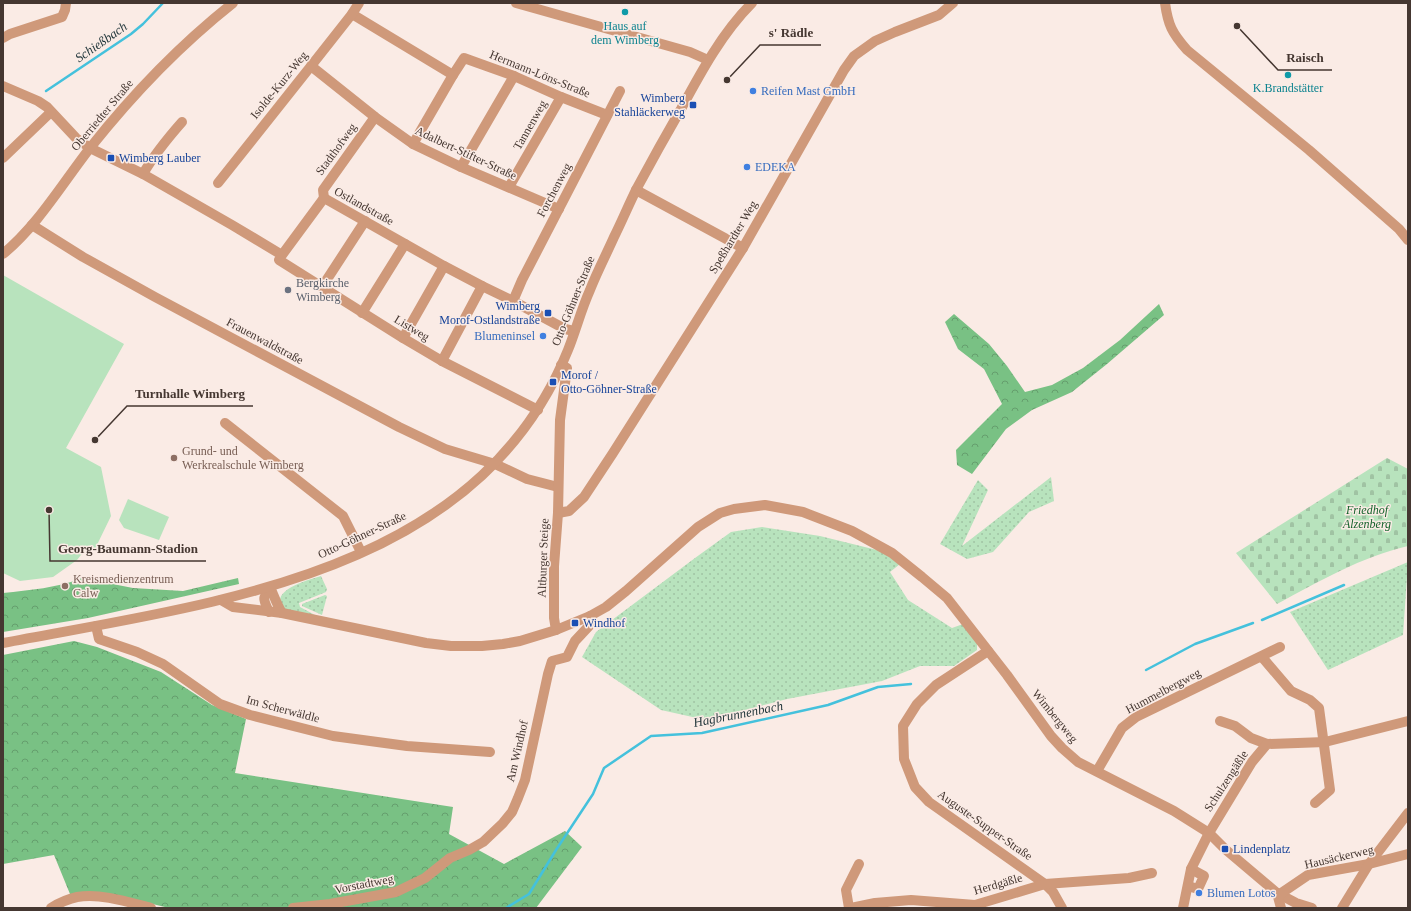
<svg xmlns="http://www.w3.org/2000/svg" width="1411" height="911" font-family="Georgia,serif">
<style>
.green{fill:url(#green-dots)}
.forest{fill:url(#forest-crowns)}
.cemetery{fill:url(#cemetery-stones)}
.pitch{fill:#b8e3bd}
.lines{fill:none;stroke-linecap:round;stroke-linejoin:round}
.stream{stroke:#44c1dc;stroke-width:2.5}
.minor{stroke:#cf997a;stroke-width:10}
.culture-dot{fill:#0f9aa8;stroke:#faebe5;stroke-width:1.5}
.shop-dot{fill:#3f7fe0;stroke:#faebe5;stroke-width:1.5}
.transit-dot{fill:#1a4fb4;stroke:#faebe5;stroke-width:1.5}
.worship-dot{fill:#6b7280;stroke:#faebe5;stroke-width:1.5}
.education-dot{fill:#8d6e63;stroke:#faebe5;stroke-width:1.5}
.labels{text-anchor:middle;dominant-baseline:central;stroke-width:3;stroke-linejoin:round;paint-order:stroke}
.culture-label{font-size:12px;fill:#0d838f;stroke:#faebe5}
.street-label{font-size:12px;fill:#453731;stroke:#faebe5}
.shop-label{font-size:12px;fill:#366cbe;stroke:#faebe5;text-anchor:start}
.transit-label{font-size:12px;fill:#164399;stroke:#faebe5;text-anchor:start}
.worship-label{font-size:12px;fill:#5b616d;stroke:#faebe5;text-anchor:start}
.education-label{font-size:12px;fill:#785e54;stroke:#faebe5;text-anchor:start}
.park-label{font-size:12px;font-style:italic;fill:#12622a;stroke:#faebe5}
.water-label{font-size:13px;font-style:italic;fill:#1e3338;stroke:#faebe5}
.leader{fill:none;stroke:#453731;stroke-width:1.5}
.callout-dot{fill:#453731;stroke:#faebe5;stroke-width:1.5}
.callout-label{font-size:13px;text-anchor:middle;font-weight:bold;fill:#453731;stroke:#faebe5;stroke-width:3;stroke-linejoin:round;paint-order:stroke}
</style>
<defs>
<pattern id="green-dots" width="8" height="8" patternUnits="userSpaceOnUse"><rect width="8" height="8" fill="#b8e3bd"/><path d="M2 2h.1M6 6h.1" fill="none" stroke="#a0c3a3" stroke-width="1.8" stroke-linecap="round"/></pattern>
<pattern id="forest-crowns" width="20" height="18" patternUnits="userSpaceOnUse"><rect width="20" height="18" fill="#79c184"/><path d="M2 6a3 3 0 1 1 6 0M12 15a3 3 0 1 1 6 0" fill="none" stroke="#659e6d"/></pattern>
<pattern id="cemetery-stones" width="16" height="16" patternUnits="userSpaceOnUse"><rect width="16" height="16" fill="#b8e3bd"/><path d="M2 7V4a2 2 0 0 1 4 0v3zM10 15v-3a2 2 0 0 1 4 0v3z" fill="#a0c3a3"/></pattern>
</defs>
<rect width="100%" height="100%" fill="#faebe5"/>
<g class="green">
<path d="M1051,477L1054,501L1029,512L993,552L967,559L940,544L978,480L988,490L962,546Z"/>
<path d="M762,527L820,536L881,551L900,564L890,572L908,600L952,628L963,624L977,642V650L954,666H920L882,681L787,699L706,720L661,710L582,657L596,632L695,558L731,532Z"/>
<path d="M1408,562L1403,635L1328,670L1290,612Z"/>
<path d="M321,576L327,589L326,592L299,603L300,607L315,615C306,614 296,613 287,610C285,609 282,607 281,604C274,589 311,579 321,576Z"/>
<path d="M325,595L327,596L322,615L302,606V604Z"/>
</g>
<g class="forest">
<path d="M1159,304L1164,315L1107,364L1072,392L1032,410L1006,429L972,474L957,465L956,450L1002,404L984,369L958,349L945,322L954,314L989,344L1007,366L1025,392L1052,385L1083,368L1120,340Z"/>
<path d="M82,578L133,588L183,591L238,578L239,584L88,618L3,632V593C30,590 57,588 82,578Z"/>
<path d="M74,641L97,647L161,672L212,705L246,719L235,773L453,807L449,834L504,864L565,831L582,847L536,908H165V907L115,895L70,894L54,855L3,864V655Z"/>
</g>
<path class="cemetery" d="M1387,458L1408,469V546C1361,557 1320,581 1277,604L1236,553Z"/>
<g class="pitch">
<path d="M3,275L124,344L66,448L101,467L111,516L95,549L88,546L77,560L53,577L20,581L3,573Z"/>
<path d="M128,499L169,517L159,540L124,528L119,520Z"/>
</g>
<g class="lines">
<g class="stream">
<path d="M46,91L131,34L143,24L163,3"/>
<path d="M1262,620L1344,585"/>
<path d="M1146,670L1195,644L1253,623"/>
<path d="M506,908L529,894L556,850L593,794L604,768L651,736L702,733L828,705L878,687L911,684"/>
</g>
<g class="minor">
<path d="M516,3L690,52L708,60"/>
<path d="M1165,3C1168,25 1172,33 1187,50L1309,150L1399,229L1408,240"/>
<path d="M352,14L453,75L464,58L514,76L561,97L607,115"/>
<path d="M3,38L10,34L62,17L65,10L66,3"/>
<path d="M311,66L375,117L413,144L461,167L559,209"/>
<path d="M3,86L38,101L47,107L76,138L90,148L143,174L232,225L282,255L324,198L444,266L482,286L513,301L565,329L574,331"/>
<path d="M413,144L453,75"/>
<path d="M3,158L51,112"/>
<path d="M461,167L514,76"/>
<path d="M143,174C154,155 167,139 182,122"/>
<path d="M218,183L311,66L352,14L359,3"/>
<path d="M509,187L561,97"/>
<path d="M636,190L743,248"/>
<path d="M324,198L323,190L375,117"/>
<path d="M32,225L83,257L155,297L399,427L445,449L495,464L527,479L558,487"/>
<path d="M3,254C38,225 62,184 90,148C132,95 180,45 233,3"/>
<path d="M279,260L403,338L442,361L538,410"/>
<path d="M322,287L365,221"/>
<path d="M513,301L522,280L620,91"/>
<path d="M362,313L405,244"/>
<path d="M403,338L444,266"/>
<path d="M442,361L482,286"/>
<path d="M225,423L343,516L361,552"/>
<path d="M558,513L569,511L584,497L613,453L743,248L844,70L854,56L875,41L895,32L939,15L953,3"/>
<path d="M270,587C274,596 277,605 282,613"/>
<path d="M221,600L233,607L282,613L426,643L451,646H482L503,644L520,641L556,630L590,616L606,607L626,591L698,527L720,513L734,509L765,505L803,512L852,531L892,553L922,577L947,598L1007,675L1051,736L1062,748L1078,762L1174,811L1209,833L1225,849L1277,893L1296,903L1312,908"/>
<path d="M269,612C263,599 262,599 270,587"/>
<path d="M96,626L99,639L137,652L163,664L220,704L250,715L333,736L407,746L490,752"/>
<path d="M556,630L554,618V566L558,513L560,420L567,368L561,365"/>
<path d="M3,643C211,603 477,576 568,350C576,330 581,310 590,290C597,272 606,255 614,237C622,221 629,204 637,188C651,162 666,135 681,109C701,72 722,33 752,3"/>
<path d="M988,651L936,685L917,704L903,726L904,759L915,787L929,802L1045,884L1053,892L1062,908"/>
<path d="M1262,657L1291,691L1310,700L1319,708L1330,790L1315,803"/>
<path d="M1220,721L1235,726L1251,738L1267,744"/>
<path d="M1097,771L1122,728L1136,717L1280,647"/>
<path d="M1188,886L1198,889L1204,876L1191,869"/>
<path d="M1277,893L1281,908"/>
<path d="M1280,894L1308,875L1369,864L1408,854"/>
<path d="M51,908C59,903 68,899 77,897C101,893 128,902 151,908"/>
<path d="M293,908L330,904L396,892L425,878L450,858L469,850L483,842L503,823L512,812L518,798L525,780L548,674L552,661L567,657L575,641L589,626L590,616"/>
<path d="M849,908L846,890L859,864"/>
<path d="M851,908L875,903L911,900L975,905L1045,884L1129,878L1152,873"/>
<path d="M1183,908L1191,869L1209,833L1252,762L1267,744L1325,742L1408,721"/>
<path d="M1342,908L1369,864L1408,813"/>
</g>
</g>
<g class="culture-dot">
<circle cx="625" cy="12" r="4"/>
<circle cx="1288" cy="75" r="4"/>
</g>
<g class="shop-dot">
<circle cx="753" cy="91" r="4"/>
<circle cx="747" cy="167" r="4"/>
<circle cx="543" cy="336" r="4"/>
<circle cx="1199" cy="893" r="4"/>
</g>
<g class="transit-dot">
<rect x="689" y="101" width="8" height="8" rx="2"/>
<rect x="107" y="154" width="8" height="8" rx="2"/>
<rect x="544" y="309" width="8" height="8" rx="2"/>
<rect x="549" y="378" width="8" height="8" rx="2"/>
<rect x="571" y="619" width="8" height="8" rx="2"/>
<rect x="1221" y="845" width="8" height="8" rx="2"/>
</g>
<circle class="worship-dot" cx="288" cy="290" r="4"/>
<g class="education-dot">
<circle cx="174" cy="458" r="4"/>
<circle cx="65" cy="586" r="4"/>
</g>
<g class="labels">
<g class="culture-label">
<text x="625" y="26">Haus auf<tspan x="625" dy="14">dem Wimberg</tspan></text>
<text x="1288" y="88">K.Brandstätter</text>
</g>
<g class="street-label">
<text transform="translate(540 74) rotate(22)">Hermann-Löns-Straße</text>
<text transform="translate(279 85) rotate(-51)">Isolde-Kurz-Weg</text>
<text transform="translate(102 115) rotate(-50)">Oberriedter Straße</text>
<text transform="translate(530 125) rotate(-60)">Tannenweg</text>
<text transform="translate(336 149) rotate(-54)">Stadthofweg</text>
<text transform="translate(466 153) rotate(25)">Adalbert-Stifter-Straße</text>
<text transform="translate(554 190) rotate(-62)">Forchenweg</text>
<text transform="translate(364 206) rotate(29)">Ostlandstraße</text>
<text transform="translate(733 237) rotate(-59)">Speßhardter Weg</text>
<text transform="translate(573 301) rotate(-68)">Otto-Göhner-Straße</text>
<text transform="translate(412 328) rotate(31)">Listweg</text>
<text transform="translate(265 341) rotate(28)">Frauenwaldstraße</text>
<text transform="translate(362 535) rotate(-25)">Otto-Göhner-Straße</text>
<text transform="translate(543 558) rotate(-88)">Altburger Steige</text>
<text transform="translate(1163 691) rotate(-28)">Hummelbergweg</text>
<text transform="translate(283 709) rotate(15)">Im Scherwäldle</text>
<text transform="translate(1055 716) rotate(51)">Wimbergweg</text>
<text transform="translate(517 751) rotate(-77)">Am Windhof</text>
<text transform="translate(1226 781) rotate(-57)">Schulzengäßle</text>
<text transform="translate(985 825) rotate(35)">Auguste-Supper-Straße</text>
<text transform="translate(1339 857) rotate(-13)">Hausäckerweg</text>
<text transform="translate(364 884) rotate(-11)">Vorstadtweg</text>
<text transform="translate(998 884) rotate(-16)">Herdgäßle</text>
</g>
<g class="shop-label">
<text x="761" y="91">Reifen Mast GmbH</text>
<text x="755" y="167">EDEKA</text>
<text x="535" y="336" text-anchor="end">Blumeninsel</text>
<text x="1207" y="893">Blumen Lotos</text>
</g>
<g class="transit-label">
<text x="685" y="98" text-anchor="end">Wimberg<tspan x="685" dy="14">Stahläckerweg</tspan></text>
<text x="119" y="158">Wimberg Lauber</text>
<text x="540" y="306" text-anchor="end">Wimberg<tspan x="540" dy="14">Morof-Ostlandstraße</tspan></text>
<text x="561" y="375">Morof /<tspan x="561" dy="14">Otto-Göhner-Straße</tspan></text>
<text x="583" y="623">Windhof</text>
<text x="1233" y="849">Lindenplatz</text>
</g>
<g class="worship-label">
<text x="296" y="283">Bergkirche<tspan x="296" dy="14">Wimberg</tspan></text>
</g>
<g class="education-label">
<text x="182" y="451">Grund- und<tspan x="182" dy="14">Werkrealschule Wimberg</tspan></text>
<text x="73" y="579">Kreismedienzentrum<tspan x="73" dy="14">Calw</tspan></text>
</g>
<g class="park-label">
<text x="1367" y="510">Friedhof<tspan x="1367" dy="14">Alzenberg</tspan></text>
</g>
<g class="water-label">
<text transform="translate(101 42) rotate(-35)">Schießbach</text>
<text transform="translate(738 714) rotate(-11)">Hagbrunnenbach</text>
</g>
</g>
<path class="leader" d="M727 80L760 45H821M1237 26L1278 70H1332M95 440L127 406H253M49 510L50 561H206"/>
<g class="callout-dot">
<circle cx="727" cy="80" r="4"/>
<circle cx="1237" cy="26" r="4"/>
<circle cx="95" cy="440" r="4"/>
<circle cx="49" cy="510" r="4"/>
</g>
<g class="callout-label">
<text x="791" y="37">s' Rädle</text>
<text x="1305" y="62">Raisch</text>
<text x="190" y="398">Turnhalle Wimberg</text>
<text x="128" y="553">Georg-Baumann-Stadion</text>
</g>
<rect width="1411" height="911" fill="none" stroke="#453731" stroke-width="8"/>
</svg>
